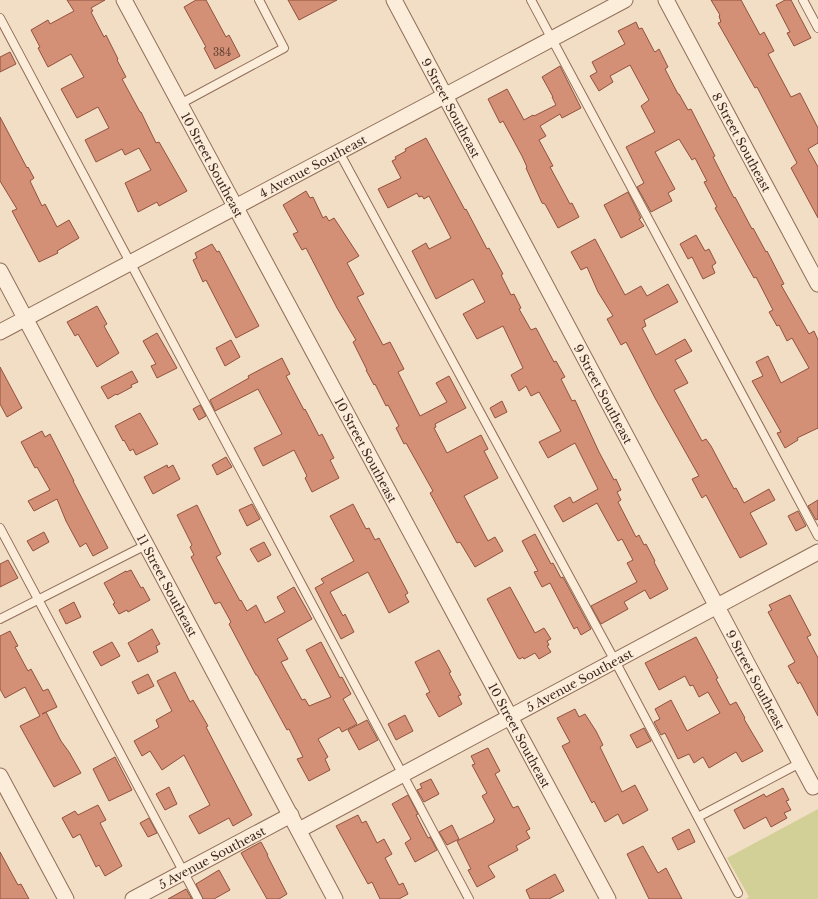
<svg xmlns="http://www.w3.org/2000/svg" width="818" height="899" font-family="'Libre Baskerville',serif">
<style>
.green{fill:#d2d097}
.building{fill:#d49077;stroke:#92513c}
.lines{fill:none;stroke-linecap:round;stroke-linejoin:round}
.service-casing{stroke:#906e59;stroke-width:10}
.minor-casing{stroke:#906e59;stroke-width:17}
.service{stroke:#fcecda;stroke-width:8}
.minor{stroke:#fcecda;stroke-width:15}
.labels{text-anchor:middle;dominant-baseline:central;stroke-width:3;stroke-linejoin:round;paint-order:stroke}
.number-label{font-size:10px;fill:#644334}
.street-label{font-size:12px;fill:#3f291e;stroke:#f9e9d6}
</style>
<rect width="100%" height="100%" fill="#f2dec5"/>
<path class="green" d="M818,809V899H746L749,897L727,858Z"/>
<g class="building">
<path d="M67,0H105L91,8L93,11L91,12L104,37L106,35L118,59L117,60L126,77L122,79L140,112H141L156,143L159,142L187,191L159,206L157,202L138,212L125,183L151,170L139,148L125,155L122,149L96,162L85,140L109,128L98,107L77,118L61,89L84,77L71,54L48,67L38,48L40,47L31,30L48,20L50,24L74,11Z"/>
<path d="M196,0H206L226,37L229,35L240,56L215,69L204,48L206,47L184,7Z"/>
<path d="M288,0H337L299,20Z"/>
<path d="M711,0H741L760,35L764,32L774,51L768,54L791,97L800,93L818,128V143L808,149L818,167V218L791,168L797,163L757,87L755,88L718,23L721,22L719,16L720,15Z"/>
<path d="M785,0H791L811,38L794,46L787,33L790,32L776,5Z"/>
<path d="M636,22L639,29L642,28L654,51L655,52L659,49L668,67L665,69L678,94H679L688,110L691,109L715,156L713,157L734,198L735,197L752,229L753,228L766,252L767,251L784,284L781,285L809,334L814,331L818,340V428L797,438L798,440L785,448L777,433L781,432L752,381L763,376L756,362L768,356L781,383L809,368L792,338L787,341L779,325L777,326L769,312L773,310L756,277L754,278L715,208L717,207L704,182L707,181L695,158L692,160L679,139L655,152L675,189L668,193L672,201L651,212L637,187L644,183L626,147L655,132L641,106L649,100L630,65L610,76L613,82L599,91L590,76L597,72L592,62L625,44L618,31Z"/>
<path d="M10,52L16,64L0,72V57Z"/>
<path d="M560,66L581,108L562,118L560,114L540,126L546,136L539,140L553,166L550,167L570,204L572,203L579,217L558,228L545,204L542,203L526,168L527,167L522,156L503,121L500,123L488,99L507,89L524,120L533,115L534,116L556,105L552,97H553L542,77Z"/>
<path d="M0,117L27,168L28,167L34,178L30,181L42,206L45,204L57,227L69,220L79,238L57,251L58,253L39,262L12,211L17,209L0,181Z"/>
<path d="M426,138L465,210L466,209L487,249L489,248L503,274L501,275L511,295L514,294L521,308L519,309L531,330L536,328L554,362L556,361L565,377L561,379L572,401L575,400L599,452L614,480L616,479L621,490L617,492L621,500L618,502L636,537L639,535L644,545L646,544L655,561L654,562L668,589L650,599L645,590L624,602L628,609L601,624L591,606L637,582L627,563L633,560L622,539L618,541L597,503L563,522L554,506L570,497L573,503L598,489L575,443L548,458L539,442L561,431L539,392L531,396L526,386L519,391L511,375L523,368L503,326L477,339L463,314L485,302L473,279L436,299L412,251L426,243L429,249L451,238L429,196L424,199L422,196L419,197L417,193L388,208L378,189L401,178L392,161L396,159L395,157L406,151L405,149Z"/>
<path d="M306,191L310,198L313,197L323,218L326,216L329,221L334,218L359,256L347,263L364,294L357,297L383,345L390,342L404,369L398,372L420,416L447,402L436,383L449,376L466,408L435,424L436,427L434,428L447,453L481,435L488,449L484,451L498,478L464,496L488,541L495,537L503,551L475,567L460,542L457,543L430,493L433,491L406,443L404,444L396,428L399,426L388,405L386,406L375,384L374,385L366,370H367L353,342L356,340L337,308L306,248L302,250L293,234L298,232L283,205Z"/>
<path d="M628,192L641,218L639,219L644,226L621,238L604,205Z"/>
<path d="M696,235L705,251L709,249L716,263L712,266L715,273L703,279L692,257L688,259L680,244Z"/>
<path d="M595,239L625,295L641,286L647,296L668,284L678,302L644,320L646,326L642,328L656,355L685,339L692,351L675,360L688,383L674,390L702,441L706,439L711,446L734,489L736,488L744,503L769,489L775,500L750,513L767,544L740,558L706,495L702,498L692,479L699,476L655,398L626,342L621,345L607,319L613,316L598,292L587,267L581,270L571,252Z"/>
<path d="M212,244L217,252L219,251L259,326L236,338L206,280L203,282L193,260L197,258L195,253Z"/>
<path d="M97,306L107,324L104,326L119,353L97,367L78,334L75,336L67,322Z"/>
<path d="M157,333L177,368L157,378L151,366L156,364L143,341Z"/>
<path d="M231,340L240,357L225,366L216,348Z"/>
<path d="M282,358L290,374L286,376L304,410L305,409L319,436L322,434L334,458L330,460L339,478L312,492L305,478L307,476L294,450L263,466L254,448L282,434L258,389L215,411L210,400L249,378L248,376Z"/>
<path d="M0,367L22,408L7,417L0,404Z"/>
<path d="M132,371L138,382L131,385L132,387L117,395L116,394L108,399L101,387Z"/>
<path d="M502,401L507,412L495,418L490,408Z"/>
<path d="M200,405L206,416L199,420L193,409Z"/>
<path d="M140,413L158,444L136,455L133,449L130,451L124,440L123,441L115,426Z"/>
<path d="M42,431L45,437L50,434L74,481H73L108,548L93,556L86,543L80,547L66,521L57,499L34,511L28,501L50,490L37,467L35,468L21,442Z"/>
<path d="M226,457L232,467L217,475L212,465Z"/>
<path d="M167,465L168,468L173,465L180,479L153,494L144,477Z"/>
<path d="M818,500V519L816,520L808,506Z"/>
<path d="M252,504L260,519L247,526L239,510Z"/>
<path d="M353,504L366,529L369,528L375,540L379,538L408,593L405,595L409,602L389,613L368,572L330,592L343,616L345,614L354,632L341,639L315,588L324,583L321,579L354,561L330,516Z"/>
<path d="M197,505L221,554L216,557L240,601L241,600L247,611L256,605L265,623L285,612L277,597L294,587L312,619L277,639L288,659L281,662L302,700L305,699L309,706L331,697L306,650L321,642L340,678L342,677L351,694L343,699L357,724L342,732L339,727L318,739L328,757L325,759L330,770L309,781L297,759L303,757L289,729L287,730L257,675H256L229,624L231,622L220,602L215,604L191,557L194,555L190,547L192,545L177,515Z"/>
<path d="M798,511L806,526L796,531L788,516Z"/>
<path d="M44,532L49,542L33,551L27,541Z"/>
<path d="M535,534L551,564L553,563L561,578L563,577L591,629L581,635L577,627L574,629L550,583L542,587L534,572L538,571L522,541Z"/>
<path d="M264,542L271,555L258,562L250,549Z"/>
<path d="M8,560L18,578L0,587V564Z"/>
<path d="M131,570L141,588L143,587L150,600L128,612L127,610L119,614L113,604L115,603L104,583L126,571V572Z"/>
<path d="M510,587L535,633L544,628L551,639L547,641L549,645L547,646L551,652L539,659L535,653L524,659L523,657L520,659L518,658L487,599Z"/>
<path d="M790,595L811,635L807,637L818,658V716L800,682L798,684L788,666L795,662L768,612L772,610L769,605Z"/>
<path d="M74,602L81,617L66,624L59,610Z"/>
<path d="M152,629L160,644L156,646L158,652L138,662L128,643Z"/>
<path d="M10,631L18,646L15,647L28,671L31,669L43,691L48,689L57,707L42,714L46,712L61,741L69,752L81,773L54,787L20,726L40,716L25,687L5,698L0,689V636Z"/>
<path d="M696,637L718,678L716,679L730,705L736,702L745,718L744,719L763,751L742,762L736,752L709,768L703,757L694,763L689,754L678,759L665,733L661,735L654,722L660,719L655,709L671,700L687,731L720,713L708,692L699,697L693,685L690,686L685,676L659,690L645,663Z"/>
<path d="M112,642L120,656L101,666L93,652Z"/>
<path d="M439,650L451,672L449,673L461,695L458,696L462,704L439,717L426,694L430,692L415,662Z"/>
<path d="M175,672L190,702L193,700L208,726L206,727L252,815L233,826L229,818L199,834L189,816L210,805L184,755L162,770L150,751L142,756L134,741L159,727L156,720L172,711L157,681Z"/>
<path d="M148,674L154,686L138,694L132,682Z"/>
<path d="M575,709L579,717L585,714L596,731L603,745L600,747L622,792L635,785L648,810L623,824L618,814L605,822L594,801L592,803L562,746L570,742L557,718Z"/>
<path d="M405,715L413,731L396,740L388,724Z"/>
<path d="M367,720L378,740L359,750L348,730Z"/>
<path d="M644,728L651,741L637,748L630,735Z"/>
<path d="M488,748L500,771L495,774L513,808L518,806L530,829L526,831L530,838L516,846L518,850L488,866L495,877L477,887L468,870L471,869L457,841L494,822L493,821L495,820L482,796L487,793L472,765L475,764L471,756Z"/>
<path d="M115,757L132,790L109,801L93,769Z"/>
<path d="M431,779L439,794L424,802L417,790L422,788L420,784Z"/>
<path d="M169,787L177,804L165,810L156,794Z"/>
<path d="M783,788L789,800L786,801L791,810L784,813L787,818L771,827L766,817L744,829L734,810L764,794L766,797Z"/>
<path d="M408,795L418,814L416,815L428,838L430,837L437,850L415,862L405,843L411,839L392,804Z"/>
<path d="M98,805L106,820L100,823L122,866L105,876L99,865L96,867L80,834L73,838L62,818L75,811L78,815Z"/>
<path d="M358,815L362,823L366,821L377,843L384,839L392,854L385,858L399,885L403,883L408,894L399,899H380L372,882L368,884L336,826Z"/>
<path d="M149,818L157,833L148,837L140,823Z"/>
<path d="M452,825L459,839L447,845L439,832Z"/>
<path d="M689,829L695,842L678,850L672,838Z"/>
<path d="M261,842L268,855H267L287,894L279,899H267L241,853Z"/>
<path d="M643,846L658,873L666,868L682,899H649L627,854Z"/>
<path d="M0,852L18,885L21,884L29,899H0Z"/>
<path d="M219,870L230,890L214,899H203L196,884Z"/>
<path d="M555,874L564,891L549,899H530L526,890Z"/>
<path d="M186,889L192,899H168Z"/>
</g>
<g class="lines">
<defs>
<g id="service">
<path d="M531,0L818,536"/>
<path d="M803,0L818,28"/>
<path d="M0,18L469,899"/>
<path d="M180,104L284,48L259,0"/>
<path d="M339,152L615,661L738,893"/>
<path d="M0,528L198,899"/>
<path d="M0,619L146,545"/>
<path d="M698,817L800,763"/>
</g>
<g id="minor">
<path id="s1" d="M124,0L608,899"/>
<path id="s2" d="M394,0L813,787"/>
<path id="s3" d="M666,0L818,284"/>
<path id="s4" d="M0,271L335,899"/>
<path id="s5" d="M0,332L625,0"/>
<path d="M0,776L66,899"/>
<path id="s6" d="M299,830L818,552"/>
<path id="s7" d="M133,899L291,815"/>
</g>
</defs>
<use href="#service" class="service-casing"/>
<use href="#minor" class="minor-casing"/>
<use href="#service" class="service"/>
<use href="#minor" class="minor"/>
</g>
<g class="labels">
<g class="number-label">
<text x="222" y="52">384</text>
</g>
<g class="street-label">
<text stroke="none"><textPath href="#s2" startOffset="122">9 Street Southeast</textPath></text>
<text stroke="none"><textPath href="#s3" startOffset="161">8 Street Southeast</textPath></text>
<text stroke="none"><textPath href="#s1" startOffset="187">10 Street Southeast</textPath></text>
<text stroke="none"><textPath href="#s5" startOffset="354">4 Avenue Southeast</textPath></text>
<text stroke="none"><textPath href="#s2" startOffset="446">9 Street Southeast</textPath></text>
<text stroke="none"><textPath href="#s1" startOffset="511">10 Street Southeast</textPath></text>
<text stroke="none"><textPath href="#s4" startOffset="356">11 Street Southeast</textPath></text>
<text stroke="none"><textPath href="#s6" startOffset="318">5 Avenue Southeast</textPath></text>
<text stroke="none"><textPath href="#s2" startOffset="770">9 Street Southeast</textPath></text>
<text stroke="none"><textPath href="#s1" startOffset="835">10 Street Southeast</textPath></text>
<text stroke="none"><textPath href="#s7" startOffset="89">5 Avenue Southeast</textPath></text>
</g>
</g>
</svg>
